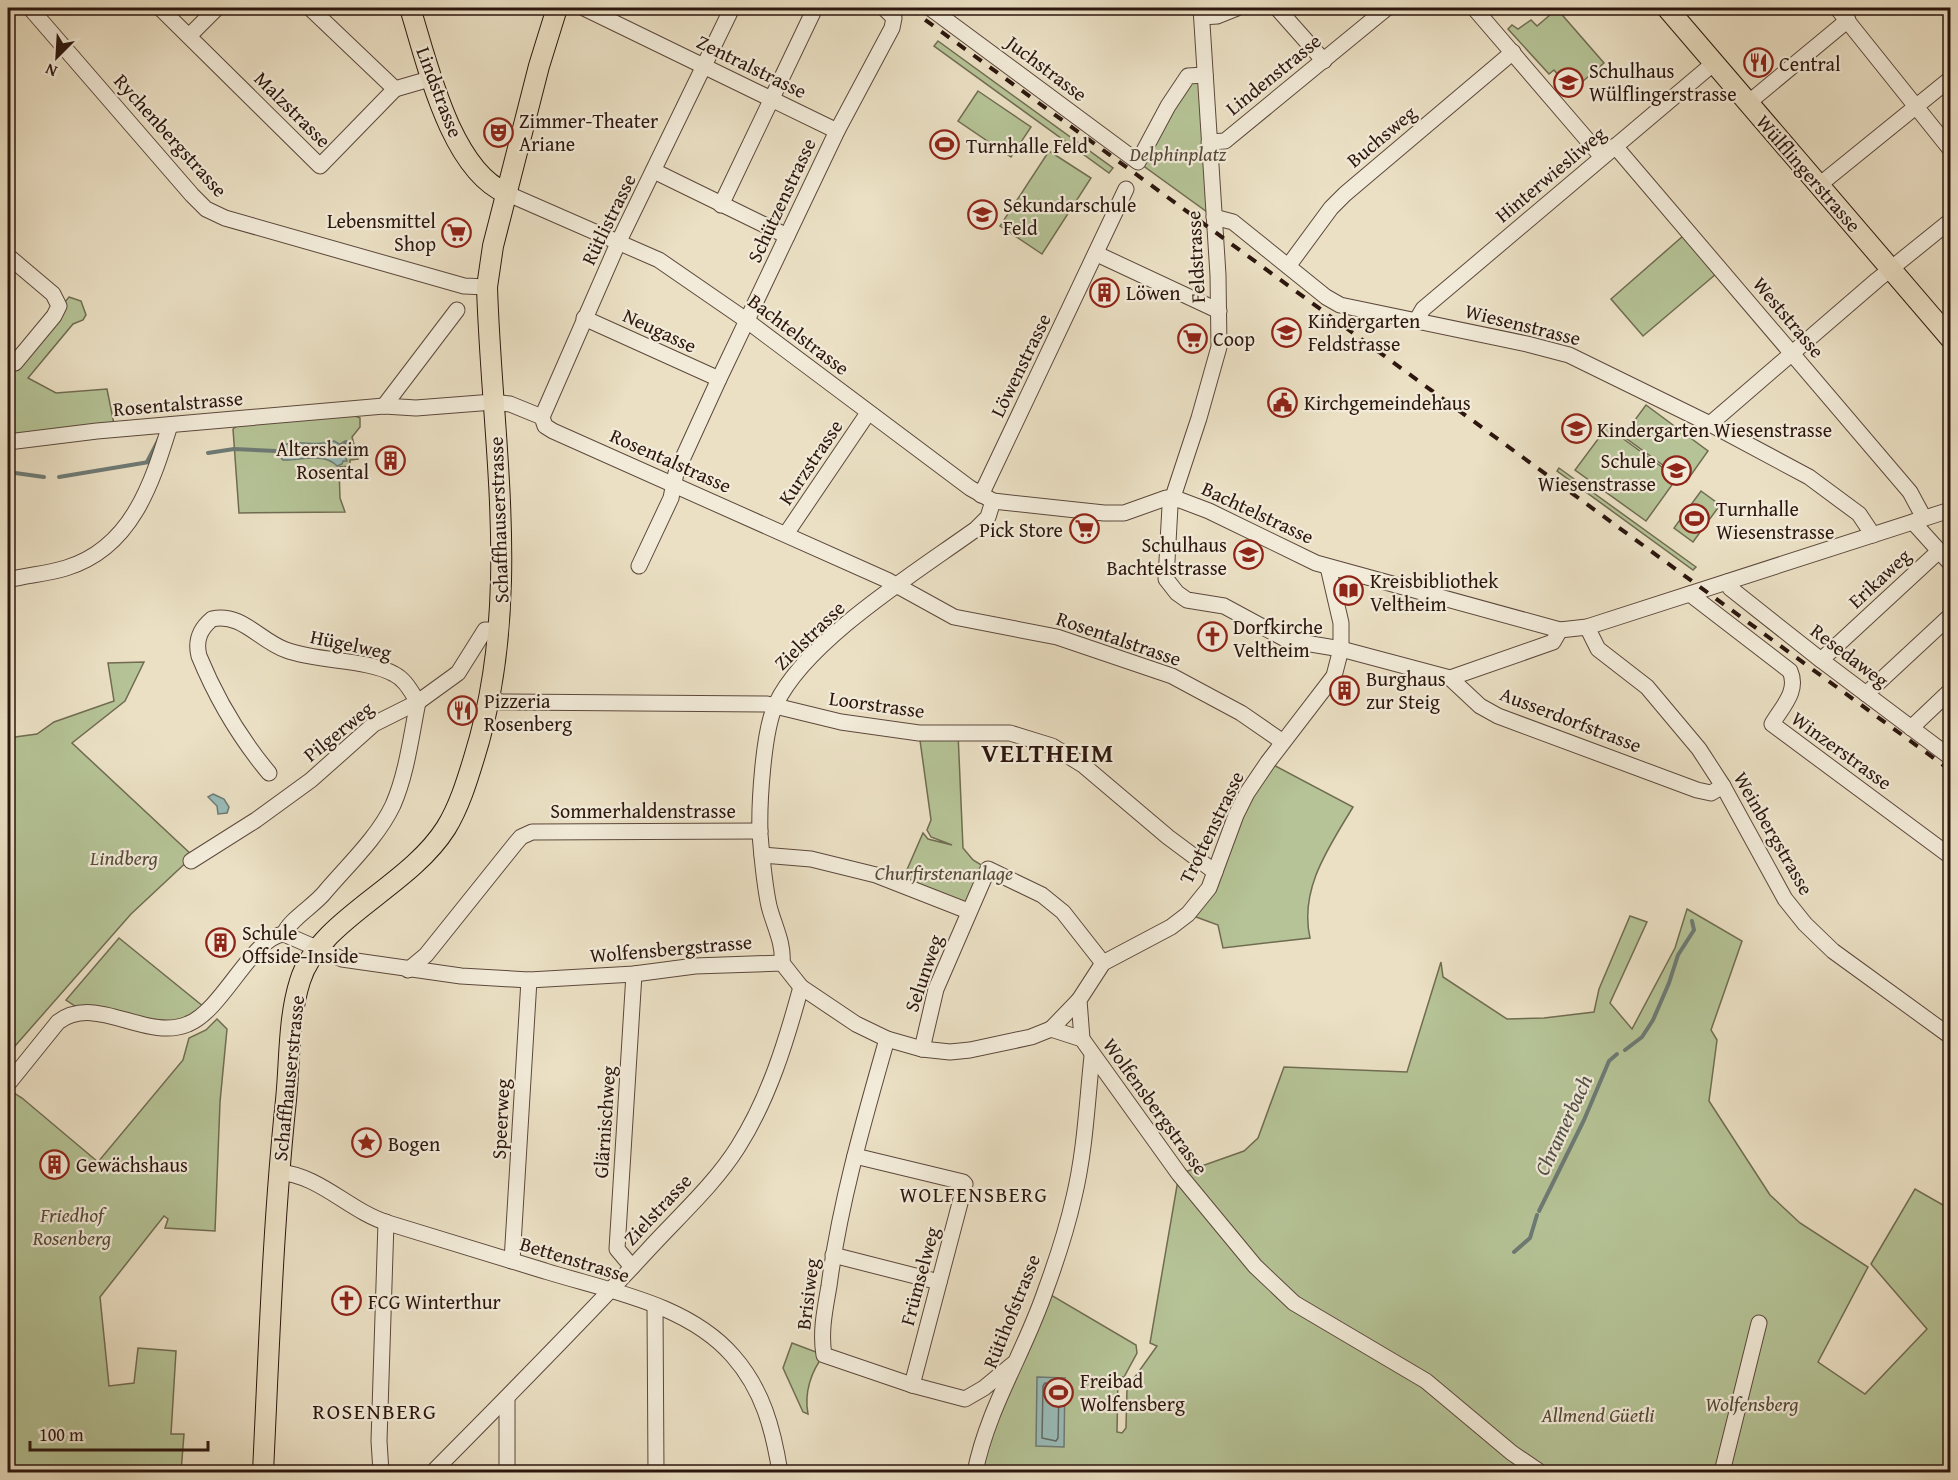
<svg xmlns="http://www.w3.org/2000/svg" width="1958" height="1480" font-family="'Gentium Book Plus',serif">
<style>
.green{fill:#b5c396;stroke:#706c52;stroke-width:1.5}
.water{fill:#99bcb9;stroke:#6d7a75;stroke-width:1.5}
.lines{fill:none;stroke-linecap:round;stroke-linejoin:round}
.shore{stroke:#626964;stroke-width:1.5}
.stream{stroke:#6d7a75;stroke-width:4}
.minor-casing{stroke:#5c483c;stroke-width:17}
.major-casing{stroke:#2c160e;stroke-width:22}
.minor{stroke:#f2ebd9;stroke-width:15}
.major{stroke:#ebe0c4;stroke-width:20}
.rail{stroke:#2c160e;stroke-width:4;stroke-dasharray:10 10;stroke-linecap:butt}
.labels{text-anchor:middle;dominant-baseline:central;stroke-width:4.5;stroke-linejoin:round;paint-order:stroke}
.poi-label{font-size:20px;fill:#2c160e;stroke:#f2ebd9;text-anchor:start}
.street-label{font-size:20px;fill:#2c160e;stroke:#f2ebd9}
.park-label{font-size:20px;font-style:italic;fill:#554a37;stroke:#f2ebd9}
.water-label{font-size:21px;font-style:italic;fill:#52504a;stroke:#f2ebd9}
.neighbourhood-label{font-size:21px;letter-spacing:1.5px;fill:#2c160e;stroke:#f2ebd9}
.quarter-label{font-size:22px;letter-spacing:1.5px;fill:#2c160e;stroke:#f2ebd9}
.district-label{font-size:26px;font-weight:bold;letter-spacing:1.5px;fill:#2c160e;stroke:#f2ebd9}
</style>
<rect width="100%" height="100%" fill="#ebe0c4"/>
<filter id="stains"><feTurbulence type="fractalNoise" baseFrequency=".00333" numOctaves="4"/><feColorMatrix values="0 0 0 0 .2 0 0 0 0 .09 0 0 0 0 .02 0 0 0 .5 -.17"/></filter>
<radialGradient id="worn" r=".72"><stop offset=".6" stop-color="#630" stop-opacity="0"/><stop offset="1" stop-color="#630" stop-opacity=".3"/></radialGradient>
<g class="green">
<path d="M1557,9L1604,63L1567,95L1560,86L1564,82L1554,70L1549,74L1508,29L1512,25L1518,29L1531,20L1537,26Z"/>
<path d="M938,41L1113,168L1109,173L934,46Z"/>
<path d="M1205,75L1214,217L1138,162L1188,76Z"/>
<path d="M978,91L1031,127L1011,157L958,121Z"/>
<path d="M1049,151L1091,178L1042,254L1000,226Z"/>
<path d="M1683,236L1716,274L1643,336L1611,299Z"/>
<path d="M69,297L81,301L86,315L83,320L73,324L28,378L56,393L107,389L114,424L13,440L10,480H8V367L15,371L61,315L64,303Z"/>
<path d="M1646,405L1708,451L1686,482L1623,436Z"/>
<path d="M351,414L360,418V427L352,437L358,459L350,460V466L339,467L340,498L345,512L239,513L233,429L240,424Z"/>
<path d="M1607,427L1677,478L1646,521L1575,470Z"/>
<path d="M1559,468L1696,567L1693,570L1557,471Z"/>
<path d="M1701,491L1720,505L1693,542L1674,528Z"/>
<path d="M144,662L125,701L72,743L193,856L131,914L8,1054V738L37,734L54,722L114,701L108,663Z"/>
<path d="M919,733H958L963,848L973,860L988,869L968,911L902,881L923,833L928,839L952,845L931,837L927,830L931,820Z"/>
<path d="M1268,762L1353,807C1329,847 1299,889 1310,938L1223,948L1218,925L1188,914Z"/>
<path d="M1687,909L1742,941L1711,1030L1717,1040L1709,1101L1770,1195L1800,1223L1868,1267L1818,1362L1865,1394L1927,1329L1871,1264L1915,1189L1950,1209V1472H975L1046,1292L1136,1345L1137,1353L1124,1377H1118L1117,1432L1122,1433L1126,1428L1127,1388L1157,1346L1150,1343L1179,1174L1244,1151L1258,1138L1284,1067L1407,1072L1441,962L1443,977L1507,1019L1544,1018L1594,1012L1599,989L1630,916L1647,922L1610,1003L1632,1029L1675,948Z"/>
<path d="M119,938L204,1007L197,1013L171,1024L75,1006L66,1000Z"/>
<path d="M217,1019L227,1029L220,1102L215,1231L165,1228L168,1219L164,1216L100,1297L109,1386L134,1383L138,1348L176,1351L171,1434H184L181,1472H8V1089L22,1098L98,1162L183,1060L189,1038L206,1030Z"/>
<path d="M792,1343L824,1355C811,1371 804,1393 808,1414L803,1412L783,1368Z"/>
</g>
<g class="water">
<path d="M334,441L341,445L347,461H343L342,464L337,466C324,452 299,461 283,460L277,453L278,448C294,437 315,448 334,441Z"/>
<path d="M213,794L224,799L229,807L227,813L218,814L217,806L208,797Z"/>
<path d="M1037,1377L1065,1378L1064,1447L1036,1446Z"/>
</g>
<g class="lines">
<path class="shore" d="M1045,1383L1059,1386L1058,1438L1056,1441L1042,1438L1043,1386Z"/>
<g class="stream">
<path d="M341,445L346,442"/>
<path d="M208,453L234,449L276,451"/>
<path d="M147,462L160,437"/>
<path d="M8,472L44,477"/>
<path d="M59,477L149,462"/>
<path d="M1625,1050L1642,1037L1653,1020L1669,983L1678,955L1694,930L1692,921"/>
<path d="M1539,1211L1584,1120L1609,1061L1617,1054"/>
<path d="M1514,1252L1530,1238L1537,1215"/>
</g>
<defs>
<g id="minor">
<path d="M30,8L192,195L206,209L225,218L464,286L487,287"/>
<path d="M160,8L320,166L395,89"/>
<path d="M310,8L395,89L433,78"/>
<path d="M584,8L837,131"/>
<path d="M930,8L1138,162L1168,106L1188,76L1205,75"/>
<path d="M1201,8L1218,275L1219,347L1199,418L1170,506L1166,579L1177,593L1187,600L1224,606L1287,640L1341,649L1450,678L1480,706L1498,716L1697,790L1711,793L1723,786"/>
<path d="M1277,8L1324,61"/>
<path d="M1474,8L1602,157"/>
<path d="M1837,8L1950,149"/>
<path d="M1202,17L1217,16L1237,8"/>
<path d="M189,36L217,8"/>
<path d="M1748,103L1848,20"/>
<path d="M1209,142L1225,141L1387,8"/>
<path d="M1615,146L1910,492L1924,518"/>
<path d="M654,171L787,236"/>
<path d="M1818,186L1950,79"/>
<path d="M506,193L659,260L746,320L970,488L993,501L1104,513H1124L1166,498L1180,500L1209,511L1316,563L1560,630L1587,627L1950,510"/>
<path d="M721,205L815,8"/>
<path d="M1214,217L1233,222L1326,297L1340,305L1527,344L1569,355L1710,424L1809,477L1859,514L1873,535"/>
<path d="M1097,254L1219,311"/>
<path d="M8,256L53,294L59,306L54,316L15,363"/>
<path d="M1289,265L1331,208L1345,194L1513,52"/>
<path d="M584,318L719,379"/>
<path d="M1416,321L1423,309L1714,63"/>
<path d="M384,406L457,310"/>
<path d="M542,417L619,241L732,8"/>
<path d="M1710,424L1877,280L1950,221"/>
<path d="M8,442L97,431L384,406L416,408L493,402L510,404L542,417L545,426L553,431L887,580L954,617L1057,637L1172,676L1241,713L1283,742"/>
<path d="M981,495L1126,189"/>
<path d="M1913,522L1950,563"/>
<path d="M786,534L868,413"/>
<path d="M639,566L671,498L676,473L719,379L837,131L892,28L894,18L884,8"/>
<path d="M8,580C27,575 47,574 66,568C132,548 152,483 170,425"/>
<path d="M1727,582L1730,588L1821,660L1950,757"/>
<path d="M1690,594L1790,671C1799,691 1782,707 1772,724L1950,856"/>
<path d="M1587,627L1598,649L1647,687L1699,749L1723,786L1785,899L1805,924L1833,951L1950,1036"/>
<path d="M1821,660L1939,551"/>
<path d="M1450,678L1553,642L1560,630"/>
<path d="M1866,694L1950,616"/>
<path d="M489,700L502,702L767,704L841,722L919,733H1010L1052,746L1083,765L1168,837L1215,872"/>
<path d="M1911,728L1950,691"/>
<path d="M269,773C239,737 217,700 199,656C195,640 200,629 212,619C241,612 260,641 286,650C318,662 367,659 394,674C406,680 411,692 418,702C411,736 407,773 393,805C378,837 348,865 325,892C315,905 289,920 284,934"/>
<path d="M762,855L811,859L876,875L968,911"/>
<path d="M191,861L256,820L311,780L374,724L418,702L458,673L485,630H500"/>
<path d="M782,963C784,943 774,926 769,906C764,883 762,858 760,834C759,805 763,730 776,704C806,640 918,571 976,529L988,517L993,501"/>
<path d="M408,970L426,955L515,844L521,837L532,832L760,831"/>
<path d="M1051,1029L1079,1000"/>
<path d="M887,1039C864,1120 840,1202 829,1286C825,1309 820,1332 824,1355L912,1385L965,1399L984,1388L1013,1364"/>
<path d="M1082,1039L1079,1000L1103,963L1171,927L1188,914L1209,888L1236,815L1247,793L1268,762L1334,676L1341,649V623L1328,567"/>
<path d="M922,1049L936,989L988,869L1042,895L1063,912L1103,963"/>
<path d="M8,1084L58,1022C96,993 146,1042 188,1024C223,1010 252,937 284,934L342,959L461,976L529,980L634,974L695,966L782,963L801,987L856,1024L887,1039L922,1049L950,1052L970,1050L1031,1037L1051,1029L1082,1039L1179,1174L1255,1266L1294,1303L1426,1381L1512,1453L1540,1472"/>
<path d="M855,1156L963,1182L965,1184L912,1385"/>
<path d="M278,1172C320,1175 349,1211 388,1223C441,1239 493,1255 545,1271C609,1291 688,1304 733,1356C763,1390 773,1429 780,1472"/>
<path d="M833,1255L939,1282"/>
<path d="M512,1261L529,980"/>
<path d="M632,1267L617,1249L634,974"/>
<path d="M655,1306L656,1472"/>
<path d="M507,1398V1472"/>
<path d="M381,1472L379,1441L386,1222"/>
<path d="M433,1472C505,1399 578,1326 648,1250C678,1217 714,1185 738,1147C769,1098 786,1042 801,987"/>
<path d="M975,1472C988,1407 1025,1352 1046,1289C1057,1259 1067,1228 1074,1197C1085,1151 1087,1103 1092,1056"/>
<path d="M1722,1472L1759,1323"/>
</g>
<g id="major">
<path d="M410,8C427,62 450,169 506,193"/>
<path d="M1667,8L1950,338"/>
<path d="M263,1472C269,1348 273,1224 286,1100C290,1061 288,1019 300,981C319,919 408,888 446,828C459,807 467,781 474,758C523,602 492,446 487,287L493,246L539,66L557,8"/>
</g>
</defs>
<use href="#minor" class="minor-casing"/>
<use href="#major" class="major-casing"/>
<use href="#minor" class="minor"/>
<use href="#major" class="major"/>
<path class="rail" d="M909,8L1950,770"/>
</g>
<defs>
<symbol id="restaurant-ring" viewBox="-11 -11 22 22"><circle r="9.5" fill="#f2ebd9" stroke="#8f2418" stroke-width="1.5"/><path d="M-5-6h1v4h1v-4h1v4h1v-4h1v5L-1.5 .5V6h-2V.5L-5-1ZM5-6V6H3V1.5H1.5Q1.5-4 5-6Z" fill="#8f2418"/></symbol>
<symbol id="school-ring" viewBox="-11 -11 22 22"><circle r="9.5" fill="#f2ebd9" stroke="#8f2418" stroke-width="1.5"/><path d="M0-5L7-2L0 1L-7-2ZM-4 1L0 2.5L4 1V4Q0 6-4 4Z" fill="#8f2418"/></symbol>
<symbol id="theatre-ring" viewBox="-11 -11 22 22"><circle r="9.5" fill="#f2ebd9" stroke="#8f2418" stroke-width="1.5"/><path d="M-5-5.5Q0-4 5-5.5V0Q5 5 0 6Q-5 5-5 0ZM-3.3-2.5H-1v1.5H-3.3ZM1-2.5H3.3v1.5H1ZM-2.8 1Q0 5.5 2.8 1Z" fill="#8f2418"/></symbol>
<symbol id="stadium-ring" viewBox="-11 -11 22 22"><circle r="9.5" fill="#f2ebd9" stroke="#8f2418" stroke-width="1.5"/><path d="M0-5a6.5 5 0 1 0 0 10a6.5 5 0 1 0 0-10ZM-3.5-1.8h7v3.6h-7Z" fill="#8f2418"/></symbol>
<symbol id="supermarket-ring" viewBox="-11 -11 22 22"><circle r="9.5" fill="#f2ebd9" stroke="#8f2418" stroke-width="1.5"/><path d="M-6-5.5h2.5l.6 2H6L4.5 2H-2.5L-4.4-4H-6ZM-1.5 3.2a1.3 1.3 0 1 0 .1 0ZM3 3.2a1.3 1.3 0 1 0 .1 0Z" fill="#8f2418"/></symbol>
<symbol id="building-ring" viewBox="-11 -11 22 22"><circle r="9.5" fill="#f2ebd9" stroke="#8f2418" stroke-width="1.5"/><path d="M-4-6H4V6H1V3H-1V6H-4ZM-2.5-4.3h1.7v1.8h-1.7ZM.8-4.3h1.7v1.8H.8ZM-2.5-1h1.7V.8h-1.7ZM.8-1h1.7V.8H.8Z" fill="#8f2418"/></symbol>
<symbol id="civic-ring" viewBox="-11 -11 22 22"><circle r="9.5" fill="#f2ebd9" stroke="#8f2418" stroke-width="1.5"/><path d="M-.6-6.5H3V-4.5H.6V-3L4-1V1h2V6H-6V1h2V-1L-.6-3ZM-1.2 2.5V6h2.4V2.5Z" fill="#8f2418"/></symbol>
<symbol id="library-ring" viewBox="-11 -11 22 22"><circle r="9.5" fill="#f2ebd9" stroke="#8f2418" stroke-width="1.5"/><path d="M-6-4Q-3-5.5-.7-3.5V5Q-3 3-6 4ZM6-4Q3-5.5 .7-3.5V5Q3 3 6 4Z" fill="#8f2418"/></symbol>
<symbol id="church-ring" viewBox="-11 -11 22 22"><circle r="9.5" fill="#f2ebd9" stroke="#8f2418" stroke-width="1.5"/><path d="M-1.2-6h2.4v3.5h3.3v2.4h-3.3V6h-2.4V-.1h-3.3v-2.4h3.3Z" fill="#8f2418"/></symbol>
<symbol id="sight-ring" viewBox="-11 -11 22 22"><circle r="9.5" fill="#f2ebd9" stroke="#8f2418" stroke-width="1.5"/><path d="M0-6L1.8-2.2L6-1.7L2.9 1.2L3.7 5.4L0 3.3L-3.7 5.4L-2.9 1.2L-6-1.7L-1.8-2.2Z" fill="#8f2418"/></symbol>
</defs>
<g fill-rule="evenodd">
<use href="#restaurant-ring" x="1742" y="46" width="33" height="33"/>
<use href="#school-ring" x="1552" y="66" width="33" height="33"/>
<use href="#theatre-ring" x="482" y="116" width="33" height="33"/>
<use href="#stadium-ring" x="928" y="128" width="33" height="33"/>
<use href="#school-ring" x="966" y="198" width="33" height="33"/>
<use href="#supermarket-ring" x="440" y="216" width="33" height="33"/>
<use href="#building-ring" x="1088" y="276" width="33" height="33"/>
<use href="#school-ring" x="1270" y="316" width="33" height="33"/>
<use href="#supermarket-ring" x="1176" y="322" width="33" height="33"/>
<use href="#civic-ring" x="1266" y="386" width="33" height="33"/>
<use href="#school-ring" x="1560" y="412" width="33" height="33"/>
<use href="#building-ring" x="374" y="444" width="33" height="33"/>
<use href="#school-ring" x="1660" y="454" width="33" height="33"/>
<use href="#stadium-ring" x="1678" y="502" width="33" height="33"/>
<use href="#supermarket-ring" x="1068" y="512" width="33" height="33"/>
<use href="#school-ring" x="1232" y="538" width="33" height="33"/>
<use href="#library-ring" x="1332" y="574" width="33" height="33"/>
<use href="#church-ring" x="1196" y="620" width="33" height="33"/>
<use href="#building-ring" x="1328" y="674" width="33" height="33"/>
<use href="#restaurant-ring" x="446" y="694" width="33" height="33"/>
<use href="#building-ring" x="204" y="926" width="33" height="33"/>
<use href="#sight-ring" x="350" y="1126" width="33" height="33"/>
<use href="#building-ring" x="38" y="1148" width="33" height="33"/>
<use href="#church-ring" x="330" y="1284" width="33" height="33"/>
<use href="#stadium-ring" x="1042" y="1376" width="33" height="33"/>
</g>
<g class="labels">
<g class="poi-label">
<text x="1779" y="63">Central</text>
<text x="1589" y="70">Schulhaus<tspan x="1589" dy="23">Wülflingerstrasse</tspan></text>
<text x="519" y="120">Zimmer-Theater<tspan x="519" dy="23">Ariane</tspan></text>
<text x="966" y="145">Turnhalle Feld</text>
<text x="1003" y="204">Sekundarschule<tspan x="1003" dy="23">Feld</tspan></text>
<text x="436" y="220" text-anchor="end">Lebensmittel<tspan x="436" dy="23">Shop</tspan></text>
<text x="1126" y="292">Löwen</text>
<text x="1308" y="320">Kindergarten<tspan x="1308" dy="23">Feldstrasse</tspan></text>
<text x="1213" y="338">Coop</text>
<text x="1304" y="402">Kirchgemeindehaus</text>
<text x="1597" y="429">Kindergarten Wiesenstrasse</text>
<text x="369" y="448" text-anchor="end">Altersheim<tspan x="369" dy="23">Rosental</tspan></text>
<text x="1656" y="460" text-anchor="end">Schule<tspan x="1656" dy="23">Wiesenstrasse</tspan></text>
<text x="1716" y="508">Turnhalle<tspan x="1716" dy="23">Wiesenstrasse</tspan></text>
<text x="1063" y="529" text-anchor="end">Pick Store</text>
<text x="1227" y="544" text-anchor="end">Schulhaus<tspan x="1227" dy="23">Bachtelstrasse</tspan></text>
<text x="1370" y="580">Kreisbibliothek<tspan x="1370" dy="23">Veltheim</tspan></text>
<text x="1233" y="626">Dorfkirche<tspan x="1233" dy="23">Veltheim</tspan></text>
<text x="1366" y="678">Burghaus<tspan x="1366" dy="23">zur Steig</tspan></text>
<text x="484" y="700">Pizzeria<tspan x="484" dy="23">Rosenberg</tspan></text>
<text x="242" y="932">Schule<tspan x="242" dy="23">Offside-Inside</tspan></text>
<text x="388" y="1143">Bogen</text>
<text x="76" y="1164">Gewächshaus</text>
<text x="368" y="1301">FCG Winterthur</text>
<text x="1080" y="1380">Freibad<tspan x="1080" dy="23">Wolfensberg</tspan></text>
</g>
<g class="street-label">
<text transform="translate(752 66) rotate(26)">Zentralstrasse</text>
<text transform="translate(1047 68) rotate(37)">Juchstrasse</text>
<text transform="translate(1273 74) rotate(-39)">Lindenstrasse</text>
<text transform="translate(440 92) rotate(69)">Lindstrasse</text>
<text transform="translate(293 109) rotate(45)">Malzstrasse</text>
<text transform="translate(171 135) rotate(48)">Rychenbergstrasse</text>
<text transform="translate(1381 136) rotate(-40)">Buchsweg</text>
<text transform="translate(1809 173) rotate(49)">Wülflingerstrasse</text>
<text transform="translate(1550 174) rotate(-40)">Hinterwiesliweg</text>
<text transform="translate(781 200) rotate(-65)">Schützenstrasse</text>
<text transform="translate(608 219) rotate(-64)">Rütlistrasse</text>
<text transform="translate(1195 257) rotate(-93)">Feldstrasse</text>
<text transform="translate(1789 317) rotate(50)">Weststrasse</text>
<text transform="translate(1523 324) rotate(14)">Wiesenstrasse</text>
<text transform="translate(660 330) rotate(25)">Neugasse</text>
<text transform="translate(799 334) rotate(37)">Bachtelstrasse</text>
<text transform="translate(1020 365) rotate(-64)">Löwenstrasse</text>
<text transform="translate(178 403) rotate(-5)">Rosentalstrasse</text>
<text transform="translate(671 460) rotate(24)">Rosentalstrasse</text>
<text transform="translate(810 462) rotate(-56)">Kurzstrasse</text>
<text transform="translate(1258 512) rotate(25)">Bachtelstrasse</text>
<text transform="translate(498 520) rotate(-92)">Schaffhauserstrasse</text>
<text transform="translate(1879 578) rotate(-43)">Erikaweg</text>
<text transform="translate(809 635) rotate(-44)">Zielstrasse</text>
<text transform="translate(1119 638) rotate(19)">Rosentalstrasse</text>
<text transform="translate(351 644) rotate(12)">Hügelweg</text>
<text transform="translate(1850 655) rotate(37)">Resedaweg</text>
<text transform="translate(877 704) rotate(8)">Loorstrasse</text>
<text transform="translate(1571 719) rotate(21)">Ausserdorfstrasse</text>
<text transform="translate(338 731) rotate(-39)">Pilgerweg</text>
<text transform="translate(1842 750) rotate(36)">Winzerstrasse</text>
<text x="643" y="810">Sommerhaldenstrasse</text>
<text transform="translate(1211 827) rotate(-64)">Trottenstrasse</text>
<text transform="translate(1774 833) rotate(60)">Weinbergstrasse</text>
<text transform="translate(671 948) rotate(-5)">Wolfensbergstrasse</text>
<text transform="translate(923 973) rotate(-71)">Selunweg</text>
<text transform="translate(288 1078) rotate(-84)">Schaffhauserstrasse</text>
<text transform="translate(1156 1106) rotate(54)">Wolfensbergstrasse</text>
<text transform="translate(500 1119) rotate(-87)">Speerweg</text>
<text transform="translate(604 1122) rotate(-86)">Glärnischweg</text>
<text transform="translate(657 1209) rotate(-47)">Zielstrasse</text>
<text transform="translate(575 1259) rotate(17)">Bettenstrasse</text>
<text transform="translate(919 1276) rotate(-75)">Frümselweg</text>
<text transform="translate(807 1294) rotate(-83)">Brisiweg</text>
<text transform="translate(1011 1311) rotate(-68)">Rütihofstrasse</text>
</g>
<g class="park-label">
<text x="1178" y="153">Delphinplatz</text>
<text x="124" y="857">Lindberg</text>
<text x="944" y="872">Churfirstenanlage</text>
<text x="72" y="1214">Friedhof<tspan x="72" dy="23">Rosenberg</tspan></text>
<text x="1752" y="1403">Wolfensberg</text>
<text x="1598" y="1414">Allmend Güetli</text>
</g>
<g class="water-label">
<text transform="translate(1563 1125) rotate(-65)">Chramerbach</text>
</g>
<g class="neighbourhood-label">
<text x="974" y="1194">WOLFENSBERG</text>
</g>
<g class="quarter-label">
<text x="375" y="1411">ROSENBERG</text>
</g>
<g class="district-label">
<text x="1048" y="752">VELTHEIM</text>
</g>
</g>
<rect width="1958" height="1480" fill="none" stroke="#ebe0c4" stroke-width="30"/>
<rect x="9" y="9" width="1940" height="1462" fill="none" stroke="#2c160e" stroke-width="3"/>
<rect x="15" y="15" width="1928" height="1450" fill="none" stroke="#2c160e" stroke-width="1.5"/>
<g transform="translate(57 57) rotate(204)" stroke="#f2ebd9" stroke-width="4.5" paint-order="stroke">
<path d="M0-4.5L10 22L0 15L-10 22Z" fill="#2c160e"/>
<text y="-9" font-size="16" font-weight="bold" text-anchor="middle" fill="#2c160e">N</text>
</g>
<path d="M30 1441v9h178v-9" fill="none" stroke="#2c160e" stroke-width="3"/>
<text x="39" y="1441" font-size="18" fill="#2c160e" stroke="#f2ebd9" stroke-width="4.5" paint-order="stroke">100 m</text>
<rect width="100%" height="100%" filter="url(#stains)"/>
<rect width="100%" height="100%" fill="url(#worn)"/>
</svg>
